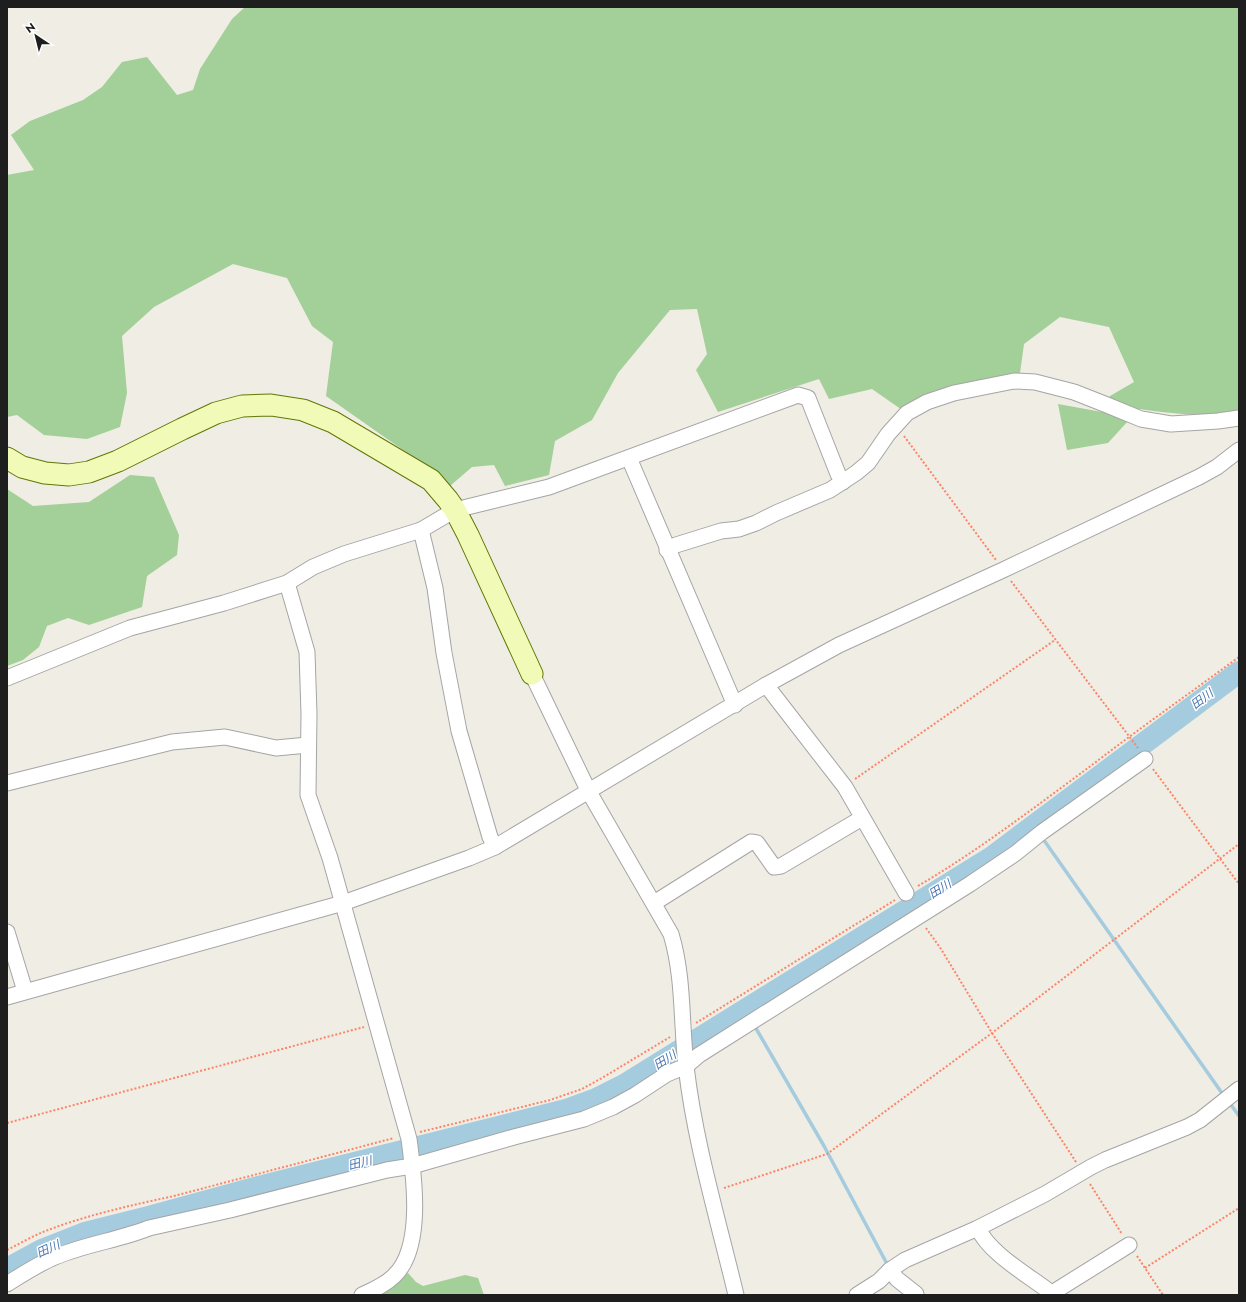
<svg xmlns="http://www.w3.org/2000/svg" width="1246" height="1302" font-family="Jost,'Noto Sans JP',sans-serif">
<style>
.forest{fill:#a3cf98}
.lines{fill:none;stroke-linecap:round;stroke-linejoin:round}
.stream{stroke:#a4cbde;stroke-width:3.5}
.river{stroke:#a4cbde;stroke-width:22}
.street-casing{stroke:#a5a5a5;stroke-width:17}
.secondary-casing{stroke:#607803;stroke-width:23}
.path{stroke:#fc8568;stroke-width:2;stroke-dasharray:2 2;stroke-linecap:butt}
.street{stroke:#fff;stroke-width:15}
.secondary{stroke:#f1fbb7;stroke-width:21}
.labels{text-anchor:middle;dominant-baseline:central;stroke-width:3;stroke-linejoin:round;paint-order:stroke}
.water-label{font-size:12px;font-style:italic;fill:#4973b0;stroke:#fff}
</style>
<rect width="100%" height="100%" fill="#efede4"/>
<g class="forest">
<path d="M245,7H1239V410C1209,419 1170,413 1139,409L1108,443L1067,450L1058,404L1102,412L1110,396L1134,382L1109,327L1060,317L1024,344L1020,373L960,387L905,412L872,389L829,399L819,379L718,412L696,370L707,354L697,309L670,310L618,373L592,420L555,441L549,475L505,486L494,465L472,467L450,486L420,462L326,396L333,342L312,326L287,278L233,264L154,307L122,336L127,393L120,427L87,439L44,435L17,415L7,417V175L34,170L11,135L30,121L83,100L102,87L122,62L147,57L177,95L193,90L200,69L232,19Z"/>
<path d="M130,475L154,477L179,535L177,555L147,576L142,607L89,625L68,618L47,626L39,647L23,660L7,666V489L33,506L89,502Z"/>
<path d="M408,1273L416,1282L423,1286L465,1275L478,1278L484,1295H373Z"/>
</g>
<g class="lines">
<g class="stream">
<path d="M1041,836L1224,1096"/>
<path d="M745,1010L750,1018"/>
<path d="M754,1025L824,1146L886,1262L889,1265"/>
<path d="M1229,1102L1239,1116"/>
</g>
<path class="river" d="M7,1269L42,1250L85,1233L145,1218L262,1186L566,1110L596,1099L624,1085L992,857L1239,672"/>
<defs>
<g id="street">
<path d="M629,458L735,705"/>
<path d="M421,530L435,588L444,653L459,731L490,837L495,847"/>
<path d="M667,550L676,545L721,531L739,529L756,523L776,513L830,490L856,473L868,463L888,434L907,413L927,402L954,393L1014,381L1035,382L1074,392L1107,405L1141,419L1171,424L1218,421L1239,418"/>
<path d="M287,583L307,652L309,714L308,795L330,858L409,1139C414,1176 424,1248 394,1276C385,1285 373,1290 362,1295"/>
<path d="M532,674L589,792L671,934C684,977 681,1022 686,1066C695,1144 718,1219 736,1295"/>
<path d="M7,678L130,628L224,603L287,583L313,567L344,554L421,530L455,510L549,487L798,395L808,398L838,474L843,482"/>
<path d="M766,685L845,787L906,893"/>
<path d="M7,783L172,742L225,737L276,748L308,745"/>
<path d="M654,903L751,842L757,843L774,867L781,866L862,818"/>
<path d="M7,932L25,991"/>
<path d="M7,997L343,903L469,858L495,847L766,685L839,645L1003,570L1199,477L1217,467L1239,450"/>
<path d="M978,1228C988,1252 1026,1274 1046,1289L1051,1294"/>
<path d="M890,1270L897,1279L916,1294"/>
<path d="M7,1284C23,1274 38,1264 55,1257C86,1244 119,1240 149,1228L230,1210L387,1170L412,1166L514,1137L584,1119L613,1107L635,1095L667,1074L686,1066L699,1055L970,884L1016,853L1042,832L1145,759"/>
<path d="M857,1295L879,1281L890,1270L905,1260L978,1228L1045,1194L1091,1167L1105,1160L1187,1127L1200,1120L1239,1089"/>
<path d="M1049,1295L1129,1245"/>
</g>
<path id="secondary" d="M7,458L22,467L45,473L69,475L89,472L118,461L182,429L216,413L242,406L271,405L303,410L333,422L431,480L448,500L455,510L468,535L532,674"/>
</defs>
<use href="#street" class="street-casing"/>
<use href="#secondary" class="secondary-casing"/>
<g class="path">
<path d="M904,436L996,560"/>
<path d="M1011,581L1138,748"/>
<path d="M1153,769L1239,884"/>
<path d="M855,779L1055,640"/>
<path d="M918,886C979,850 1035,807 1092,765C1140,728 1190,693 1239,657"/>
<path d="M926,928L941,949L992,1033L1076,1162"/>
<path d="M696,1023L895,900"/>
<path d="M7,1123L364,1027"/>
<path d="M420,1132L550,1100L582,1089L602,1078L670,1037"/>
<path d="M1090,1184L1122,1234"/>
<path d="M724,1188L827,1154L992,1033L1239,844"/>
<path d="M7,1250C19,1244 31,1237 43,1232C83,1216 132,1205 174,1196L394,1138"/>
<path d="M1137,1256L1163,1295"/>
<path d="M1145,1268L1239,1208"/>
</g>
<use href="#street" class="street"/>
<use href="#secondary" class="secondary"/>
</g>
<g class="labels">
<g class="water-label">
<text transform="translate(1202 699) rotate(-37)">田川</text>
<text transform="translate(940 889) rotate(-32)">田川</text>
<text transform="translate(665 1060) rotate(-32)">田川</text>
<text transform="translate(360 1163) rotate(-14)">田川</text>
<text transform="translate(48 1249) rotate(-24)">田川</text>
</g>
</g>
<rect width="1246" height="1302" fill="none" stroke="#1e1e1e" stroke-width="16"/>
<g transform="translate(36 36) rotate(325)" stroke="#ffffff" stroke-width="3" paint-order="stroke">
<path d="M0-3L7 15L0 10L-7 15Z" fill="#1e1e1e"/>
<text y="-6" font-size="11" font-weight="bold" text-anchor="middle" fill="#1e1e1e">N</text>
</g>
</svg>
